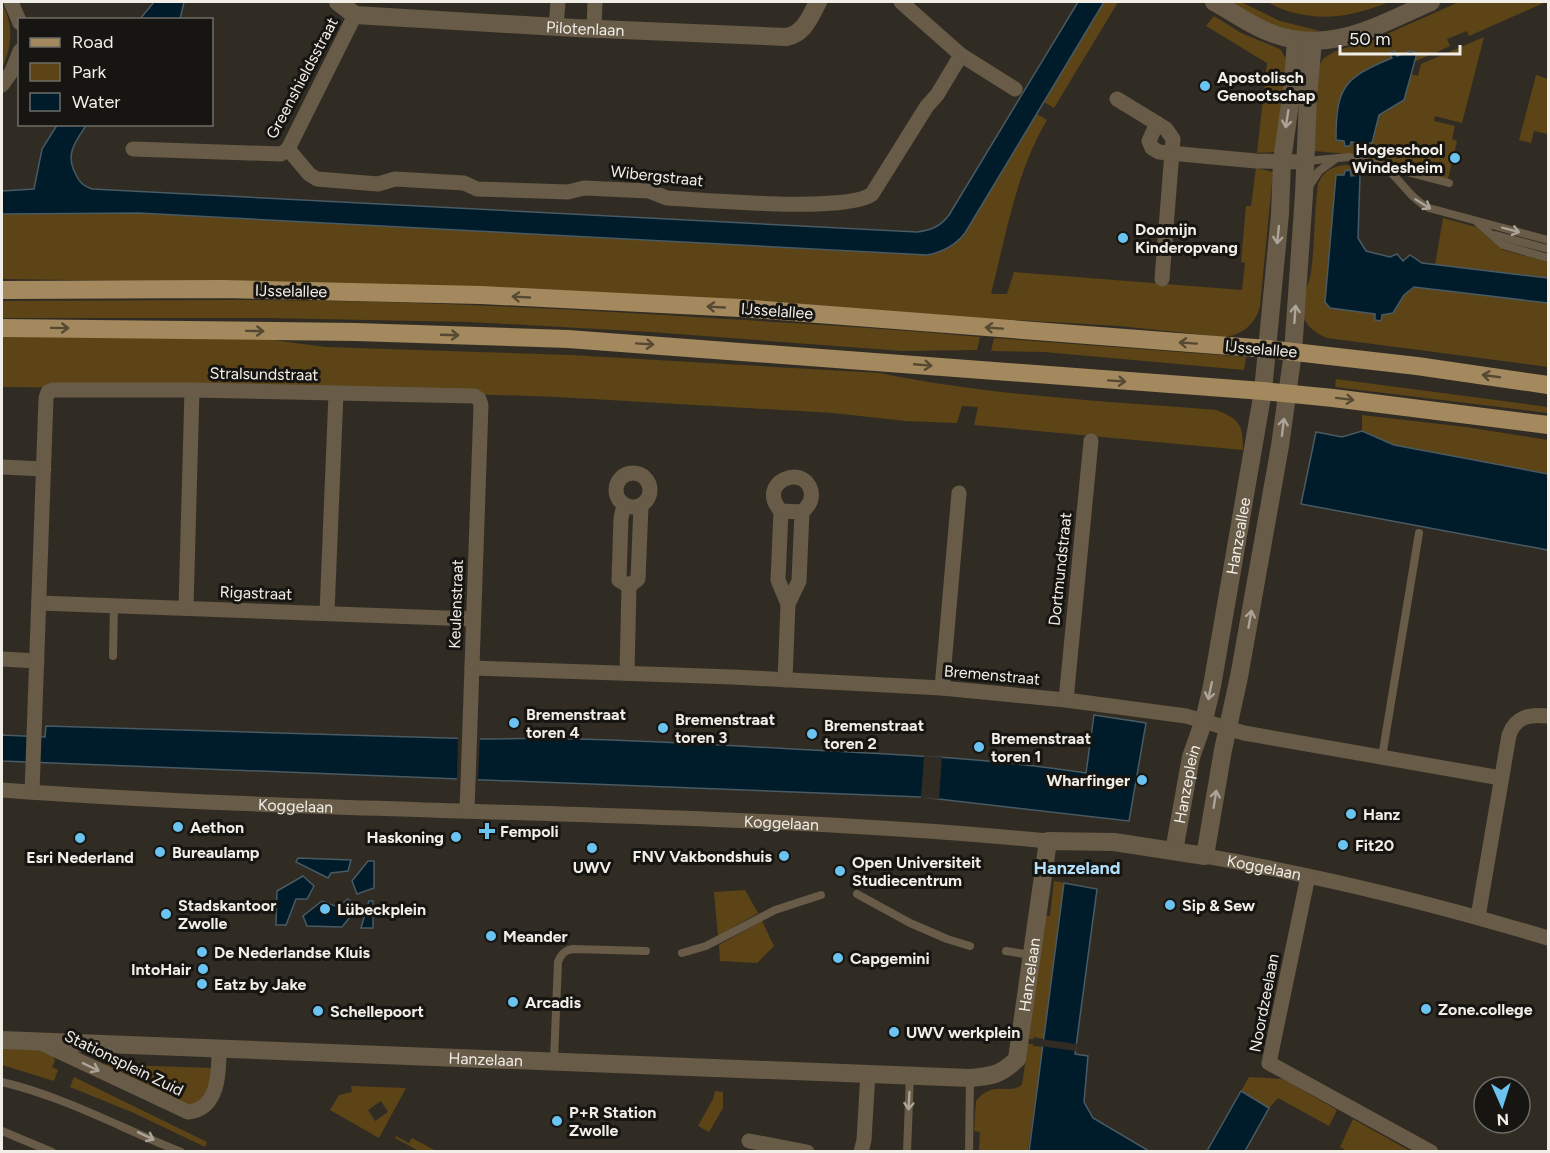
<svg xmlns="http://www.w3.org/2000/svg" width="1550" height="1153" font-family="Figtree,sans-serif">
<style>
.green{fill:#5c4416;fill-rule:evenodd}
.water{fill:#001b2a;stroke:#485a63;stroke-width:1.5}
.pier{fill:#312c23}
.lines{fill:none;stroke-linecap:round;stroke-linejoin:round}
.service{stroke:#685b47;stroke-width:8}
.minor{stroke:#685b47;stroke-width:15}
.tertiary{stroke:#685b47;stroke-width:18}
.primary{stroke:#a3895d;stroke-width:18}
.oneway{stroke:#aca498}
.oneway2{stroke:#564933}
.poi-dot{fill:#6ac3f1;stroke:#171511;stroke-width:2}
.labels{text-anchor:middle;dominant-baseline:central;stroke-width:6;stroke-linejoin:round;paint-order:stroke}
.street-label{font-size:16px;fill:#f1eee8;stroke:#171511}
.poi-label{font-size:16px;font-weight:bold;fill:#f1eee8;stroke:#171511;text-anchor:start}
.neighbourhood-label{font-size:18px;font-weight:bold;fill:#b2e0fa;stroke:#171511}
</style>
<rect width="100%" height="100%" fill="#312c23"/>
<g class="green">
<path d="M1104,2H1118L1054,108L1044,102Z"/>
<path d="M1229,2H1241L1280,21L1320,31C1288,37 1256,17 1229,2Z"/>
<path d="M1267,2L1322,3L1389,2C1348,19 1307,24 1267,2Z"/>
<path d="M1459,2H1546L1469,36L1467,31L1447,39L1450,46L1414,62L1416,53L1409,51L1397,56L1394,51L1389,53L1392,58L1364,71L1340,97L1336,115V140L1345,141V146H1350V142L1372,143L1379,115L1404,100L1411,74L1418,76L1421,64L1484,37L1462,123L1435,116L1434,121L1455,126L1452,139L1457,141L1448,179L1348,154L1314,151L1312,105L1320,64L1324,58L1336,51L1378,38Z"/>
<path d="M2,4C14,25 12,46 2,68Z"/>
<path d="M1214,16L1241,33L1280,49L1288,62L1275,152L1257,153L1267,63L1206,26Z"/>
<path d="M1536,75L1548,79V134L1534,131L1531,143L1519,140Z"/>
<path d="M1037,114L1047,120C1016,172 1006,235 991,294H1007L1014,272L1242,290L1245,263L1241,262L1246,206H1251L1256,168L1273,172L1260,306C1255,325 1243,334 1225,337L1119,326L406,285L2,279V214L139,213L927,255C943,251 954,247 965,233Z"/>
<path d="M1346,165L1360,167V175L1351,176L1350,171L1344,175H1336L1325,302L1329,307L1382,314L1396,310L1404,295L1413,287L1548,303V367L1327,338C1315,333 1304,325 1302,312C1300,295 1309,287 1311,272C1315,243 1314,213 1318,184C1323,171 1333,166 1346,165Z"/>
<path d="M1443,218L1476,227L1503,250L1548,262V278L1435,265Z"/>
<path d="M227,300C394,300 560,308 726,319C811,324 895,329 980,337L977,350L902,351L651,332L470,322L267,318H2V301Z"/>
<path d="M2,337L259,338L325,347L571,355L880,373C991,396 1104,401 1216,410C1240,419 1243,425 1243,450L974,425L978,407L962,406L957,423L905,421L833,413L558,397L345,390L2,387Z"/>
<path d="M994,338L1246,357L1244,370L1044,352L991,351Z"/>
<path d="M1336,379L1548,407V413L1335,387Z"/>
<path d="M1362,415L1466,427L1548,440V474L1394,445L1362,431Z"/>
<path d="M1054,881L1064,883L1044,1039L1033,1037L1034,1039H1029L1045,916H1050Z"/>
<path d="M745,890L758,913L718,936L714,892Z"/>
<path d="M762,921L774,946L757,963L720,961L719,945Z"/>
<path d="M1028,1044H1033V1046L1043,1047L1028,1151H979L980,1132L974,1131L976,1101C993,1080 1007,1095 1022,1085Z"/>
<path d="M2,1048L37,1049L52,1053L55,1061L52,1067L58,1070L54,1081L2,1065Z"/>
<path d="M94,1064L211,1068C211,1085 206,1096 192,1106Z"/>
<path d="M74,1077L207,1142L205,1147L134,1113L70,1087Z"/>
<path d="M1249,1077L1283,1079L1337,1110L1329,1126L1278,1098L1269,1108L1241,1091Z"/>
<path d="M351,1086L406,1088L379,1138L330,1110L339,1095L352,1092ZM381,1101L388,1112L375,1121L368,1110Z"/>
<path d="M715,1091L723,1092V1108L709,1132L698,1126L713,1099Z"/>
<path d="M1353,1119L1410,1151H1347L1340,1147Z"/>
<path d="M396,1136L409,1143L412,1138L436,1151H419L395,1138Z"/>
</g>
<g class="water">
<path d="M154,2H184L180,19H140Z"/>
<path d="M1078,2H1104L965,233C955,246 943,252 927,255L139,213L2,214V191L34,189L42,149L57,125L87,124C76,141 65,153 75,173C79,182 83,186 92,189L917,232C931,230 940,227 949,215Z"/>
<path d="M1394,51L1397,56L1410,51L1417,53L1404,100L1379,115L1372,143L1351,142L1350,146H1345L1344,141L1336,140C1336,88 1343,78 1392,58L1389,53Z"/>
<path d="M1350,170L1351,176L1360,175L1358,238L1366,251L1390,257L1397,254L1403,261L1410,255L1422,263L1548,278V303L1414,287L1404,295L1393,313L1382,315L1381,321L1375,320V314L1330,308L1325,302L1336,175H1344L1345,171Z"/>
<path d="M1362,431L1394,445L1548,474V550L1301,504L1316,432L1342,437Z"/>
<path d="M1094,715L1146,723L1129,821L921,797L2,761V735L45,737L46,726L480,739C584,737 688,743 792,749C891,754 989,758 1086,773Z"/>
<path d="M298,858L351,860L348,871L331,873L328,878L296,862Z"/>
<path d="M368,861H374V888L357,894L352,881Z"/>
<path d="M303,876L314,886L307,899H296L286,925H276L277,891Z"/>
<path d="M1064,883L1097,889L1075,1054L1088,1056L1084,1102L1093,1118L1149,1151L1029,1152Z"/>
<path d="M348,899L358,907L342,927L307,926L303,916L322,901L338,907Z"/>
<path d="M369,901H373V928H361Z"/>
<path d="M1241,1091L1269,1108L1245,1151H1207Z"/>
</g>
<g class="pier">
<path d="M458,735L480,736L478,782L457,781Z"/>
<path d="M924,756L942,757L939,799L921,798Z"/>
<path d="M1041,1039L1077,1044L1076,1051L1040,1046Z"/>
</g>
<g class="lines">
<g class="service">
<path d="M1307,161L1349,157L1449,183"/>
<path d="M1384,167C1401,179 1410,199 1429,208L1548,240"/>
<path d="M1308,188L1319,171L1334,160"/>
<path d="M1478,223L1503,245L1548,258"/>
<path d="M1495,235L1548,249"/>
<path d="M113,656L114,605"/>
<path d="M1382,757L1419,533"/>
<path d="M857,894L910,923L947,939L970,946"/>
<path d="M1006,951L1031,955"/>
<path d="M682,953L706,946L775,910L821,895"/>
<path d="M554,1060L558,962C561,954 565,950 573,949L646,951"/>
<path d="M2,1082C65,1097 121,1128 181,1152"/>
<path d="M2,1131L52,1152"/>
<path d="M907,1152L910,1075"/>
<path d="M969,1152L970,1078"/>
</g>
<g class="minor">
<path d="M11,2L20,23"/>
<path d="M901,2L961,55L1015,89"/>
<path d="M556,27L558,2"/>
<path d="M594,29L595,2"/>
<path d="M2,85L12,71L20,51"/>
<path d="M1117,99L1166,129L1173,139L1162,279"/>
<path d="M1157,123L1149,141L1152,148L1159,152L1256,161L1306,162"/>
<path d="M133,149L281,154L288,149L355,15"/>
<path d="M288,149L309,174L317,179L378,184L395,179L464,183L477,189L568,192L584,188L649,191L667,198C704,200 848,213 872,194L927,106L937,95L961,55"/>
<path d="M2,467L44,469"/>
<circle cx="633" cy="490" r="17"/>
<path d="M624,505L621,518L619,580L629,586"/>
<path d="M781,511L778,580L788,604"/>
<path d="M39,603L473,619"/>
<path d="M186,608L192,390"/>
<path d="M327,613L336,393"/>
<path d="M2,659L37,661"/>
<path d="M472,668L733,677L942,688L1066,700L1186,716L1244,733L1501,778"/>
<path d="M627,673L629,586L638,579L641,506"/>
<path d="M785,680L788,604L799,581L802,512C808,507 813,500 811,491C804,462 755,483 781,511L802,512"/>
<path d="M942,688L959,493"/>
<path d="M1066,700L1091,441"/>
<path id="s1" d="M2,790C350,816 701,808 1048,841"/>
<path d="M32,792L46,398L48,392L53,390H192L474,396L479,399L481,405L467,811"/>
<path id="s2" d="M1205,856C1321,876 1435,904 1548,938"/>
<path d="M1308,876L1269,1063L1431,1152"/>
<path d="M1478,917L1509,735C1516,716 1530,714 1548,716"/>
<path d="M41,1043L188,1112C219,1109 219,1072 219,1049"/>
<path d="M749,1141L807,1152"/>
<path d="M861,1152L864,1140L868,1073"/>
</g>
<g class="tertiary">
<path id="s3" d="M338,2L355,15L575,28L786,37C804,34 810,17 818,2"/>
<path d="M1214,2C1231,11 1247,23 1266,31C1327,57 1376,26 1431,2"/>
<path id="s4" d="M1174,851L1191,757L1204,720L1212,686L1263,391L1280,214L1282,161L1293,82L1296,40"/>
<path id="s5" d="M2,1040L970,1078C992,1076 1001,1075 1017,1059L1048,841L1114,842L1205,856L1223,750L1239,677L1280,446L1293,352L1304,194L1308,98L1313,41"/>
</g>
<g class="primary">
<path d="M2,290L222,289L481,295L740,308L1268,349L1417,366L1548,385"/>
<path d="M2,328L356,332L568,339L1263,391L1333,398L1548,425"/>
</g>
</g>
<defs><path id="oneway-shaft" d="M-6 0H5M1.5-3L5.5 0L1.5 3" fill="none" stroke-width="1.6" stroke-linecap="round" stroke-linejoin="round" transform="scale(1.5)"/></defs>
<g class="oneway">
<use href="#oneway-shaft" transform="translate(1287 119) rotate(99)"/>
<use href="#oneway-shaft" transform="translate(1423 204) rotate(32)"/>
<use href="#oneway-shaft" transform="translate(1511 230) rotate(15)"/>
<use href="#oneway-shaft" transform="translate(1278 235) rotate(96)"/>
<use href="#oneway-shaft" transform="translate(1295 314) rotate(-86)"/>
<use href="#oneway-shaft" transform="translate(1283 427) rotate(-83)"/>
<use href="#oneway-shaft" transform="translate(1250 619) rotate(-80)"/>
<use href="#oneway-shaft" transform="translate(1210 691) rotate(102)"/>
<use href="#oneway-shaft" transform="translate(1215 799) rotate(-81)"/>
<use href="#oneway-shaft" transform="translate(91 1067) rotate(26)"/>
<use href="#oneway-shaft" transform="translate(909 1101) rotate(93)"/>
<use href="#oneway-shaft" transform="translate(146 1136) rotate(25)"/>
</g>
<g class="oneway2">
<use href="#oneway-shaft" transform="translate(521 297) rotate(-177)"/>
<use href="#oneway-shaft" transform="translate(716 307) rotate(-177)"/>
<use href="#oneway-shaft" transform="translate(60 328) rotate(1)"/>
<use href="#oneway-shaft" transform="translate(994 328) rotate(-176)"/>
<use href="#oneway-shaft" transform="translate(255 331) rotate(1)"/>
<use href="#oneway-shaft" transform="translate(450 335) rotate(2)"/>
<use href="#oneway-shaft" transform="translate(1188 343) rotate(-176)"/>
<use href="#oneway-shaft" transform="translate(645 344) rotate(4)"/>
<use href="#oneway-shaft" transform="translate(923 365) rotate(5)"/>
<use href="#oneway-shaft" transform="translate(1491 376) rotate(-172)"/>
<use href="#oneway-shaft" transform="translate(1117 381) rotate(4)"/>
<use href="#oneway-shaft" transform="translate(1345 399) rotate(7)"/>
</g>
<g class="poi-dot">
<circle cx="1205" cy="86" r="6"/>
<circle cx="1455" cy="158" r="6"/>
<circle cx="1123" cy="238" r="6"/>
<circle cx="514" cy="723" r="6"/>
<circle cx="663" cy="728" r="6"/>
<circle cx="812" cy="734" r="6"/>
<circle cx="979" cy="747" r="6"/>
<circle cx="1142" cy="780" r="6"/>
<circle cx="1351" cy="814" r="6"/>
<circle cx="178" cy="827" r="6"/>
<path d="M484 822h6v6h6v6h-6v6h-6v-6h-6v-6h6z"/>
<circle cx="456" cy="837" r="6"/>
<circle cx="80" cy="838" r="6"/>
<circle cx="1343" cy="845" r="6"/>
<circle cx="592" cy="848" r="6"/>
<circle cx="160" cy="852" r="6"/>
<circle cx="784" cy="856" r="6"/>
<circle cx="840" cy="871" r="6"/>
<circle cx="1170" cy="905" r="6"/>
<circle cx="325" cy="909" r="6"/>
<circle cx="166" cy="914" r="6"/>
<circle cx="491" cy="936" r="6"/>
<circle cx="202" cy="952" r="6"/>
<circle cx="838" cy="958" r="6"/>
<circle cx="203" cy="969" r="6"/>
<circle cx="202" cy="984" r="6"/>
<circle cx="513" cy="1002" r="6"/>
<circle cx="1426" cy="1009" r="6"/>
<circle cx="318" cy="1011" r="6"/>
<circle cx="894" cy="1032" r="6"/>
<circle cx="557" cy="1121" r="6"/>
</g>
<g class="labels">
<g class="street-label">
<text stroke="none"><textPath href="#s3" startOffset="252">Pilotenlaan</textPath></text>
<text transform="translate(302 78) rotate(-62)">Greenshieldsstraat</text>
<text transform="translate(657 176) rotate(6)">Wibergstraat</text>
<text transform="translate(291 291) rotate(1)">IJsselallee</text>
<text transform="translate(777 311) rotate(4)">IJsselallee</text>
<text transform="translate(1261 349) rotate(5)">IJsselallee</text>
<text transform="translate(264 374) rotate(1)">Stralsundstraat</text>
<text stroke="none"><textPath href="#s4" startOffset="322">Hanzeallee</textPath></text>
<text transform="translate(1060 569) rotate(-84)">Dortmundstraat</text>
<text transform="translate(256 593) rotate(2)">Rigastraat</text>
<text transform="translate(456 604) rotate(-88)">Keulenstraat</text>
<text transform="translate(992 675) rotate(5)">Bremenstraat</text>
<text stroke="none"><textPath href="#s4" startOffset="68">Hanzeplein</textPath></text>
<text stroke="none"><textPath href="#s1" startOffset="294">Koggelaan</textPath></text>
<text stroke="none"><textPath href="#s1" startOffset="780">Koggelaan</textPath></text>
<text stroke="none"><textPath href="#s2" startOffset="60">Koggelaan</textPath></text>
<text stroke="none"><textPath href="#s5" startOffset="1106">Hanzelaan</textPath></text>
<text transform="translate(1264 1003) rotate(-79)">Noordzeelaan</text>
<text stroke="none"><textPath href="#s5" startOffset="484">Hanzelaan</textPath></text>
<text transform="translate(124 1063) rotate(26)">Stationsplein Zuid</text>
</g>
<g class="poi-label">
<text x="1217" y="77">Apostolisch<tspan x="1217" dy="18">Genootschap</tspan></text>
<text x="1443" y="149" text-anchor="end">Hogeschool<tspan x="1443" dy="18">Windesheim</tspan></text>
<text x="1135" y="229">Doomijn<tspan x="1135" dy="18">Kinderopvang</tspan></text>
<text x="526" y="714">Bremenstraat<tspan x="526" dy="18">toren 4</tspan></text>
<text x="675" y="719">Bremenstraat<tspan x="675" dy="18">toren 3</tspan></text>
<text x="824" y="725">Bremenstraat<tspan x="824" dy="18">toren 2</tspan></text>
<text x="991" y="738">Bremenstraat<tspan x="991" dy="18">toren 1</tspan></text>
<text x="1130" y="780" text-anchor="end">Wharfinger</text>
<text x="1363" y="814">Hanz</text>
<text x="190" y="827">Aethon</text>
<text x="500" y="831">Fempoli</text>
<text x="444" y="837" text-anchor="end">Haskoning</text>
<text x="1355" y="845">Fit20</text>
<text x="172" y="852">Bureaulamp</text>
<text x="772" y="856" text-anchor="end">FNV Vakbondshuis</text>
<text x="80" y="857" text-anchor="middle">Esri Nederland</text>
<text x="852" y="862">Open Universiteit<tspan x="852" dy="18">Studiecentrum</tspan></text>
<text x="592" y="867" text-anchor="middle">UWV</text>
<text x="178" y="905">Stadskantoor<tspan x="178" dy="18">Zwolle</tspan></text>
<text x="1182" y="905">Sip &amp; Sew</text>
<text x="337" y="909">Lübeckplein</text>
<text x="503" y="936">Meander</text>
<text x="214" y="952">De Nederlandse Kluis</text>
<text x="850" y="958">Capgemini</text>
<text x="191" y="969" text-anchor="end">IntoHair</text>
<text x="214" y="984">Eatz by Jake</text>
<text x="525" y="1002">Arcadis</text>
<text x="1438" y="1009">Zone.college</text>
<text x="330" y="1011">Schellepoort</text>
<text x="906" y="1032">UWV werkplein</text>
<text x="569" y="1112">P+R Station<tspan x="569" dy="18">Zwolle</tspan></text>
</g>
<g class="neighbourhood-label">
<text x="1077" y="868">Hanzeland</text>
</g>
</g>
<rect width="1550" height="1153" fill="none" stroke="#f1eee8" stroke-width="6"/>
<rect x="18" y="18" width="195" height="108" fill="#171511" stroke="#6e6c67" stroke-width="1.5"/>
<rect x="30" y="38" width="30" height="9" fill="#a3895d" stroke="#6e6c67" stroke-width="1.5"/>
<text x="72" y="48" font-size="18" fill="#f1eee8">Road</text>
<rect x="30" y="63" width="30" height="18" fill="#5c4416" stroke="#6e6c67" stroke-width="1.5"/>
<text x="72" y="78" font-size="18" fill="#f1eee8">Park</text>
<rect x="30" y="93" width="30" height="18" fill="#001b2a" stroke="#6e6c67" stroke-width="1.5"/>
<text x="72" y="108" font-size="18" fill="#f1eee8">Water</text>
<g transform="translate(1502 1105) rotate(177)"><circle r="28" fill="#171511" stroke="#6e6c67" stroke-width="1.5"/>
<path d="M0-4.5L10 22L0 15L-10 22Z" fill="#6ac3f1"/>
<text y="-9" font-size="16" font-weight="bold" text-anchor="middle" fill="#f1eee8">N</text>
</g>
<path d="M1340 45v9h120v-9" fill="none" stroke="#f1eee8" stroke-width="3"/>
<text x="1349" y="45" font-size="18" fill="#f1eee8" stroke="#171511" stroke-width="4.5" paint-order="stroke">50 m</text>
</svg>
